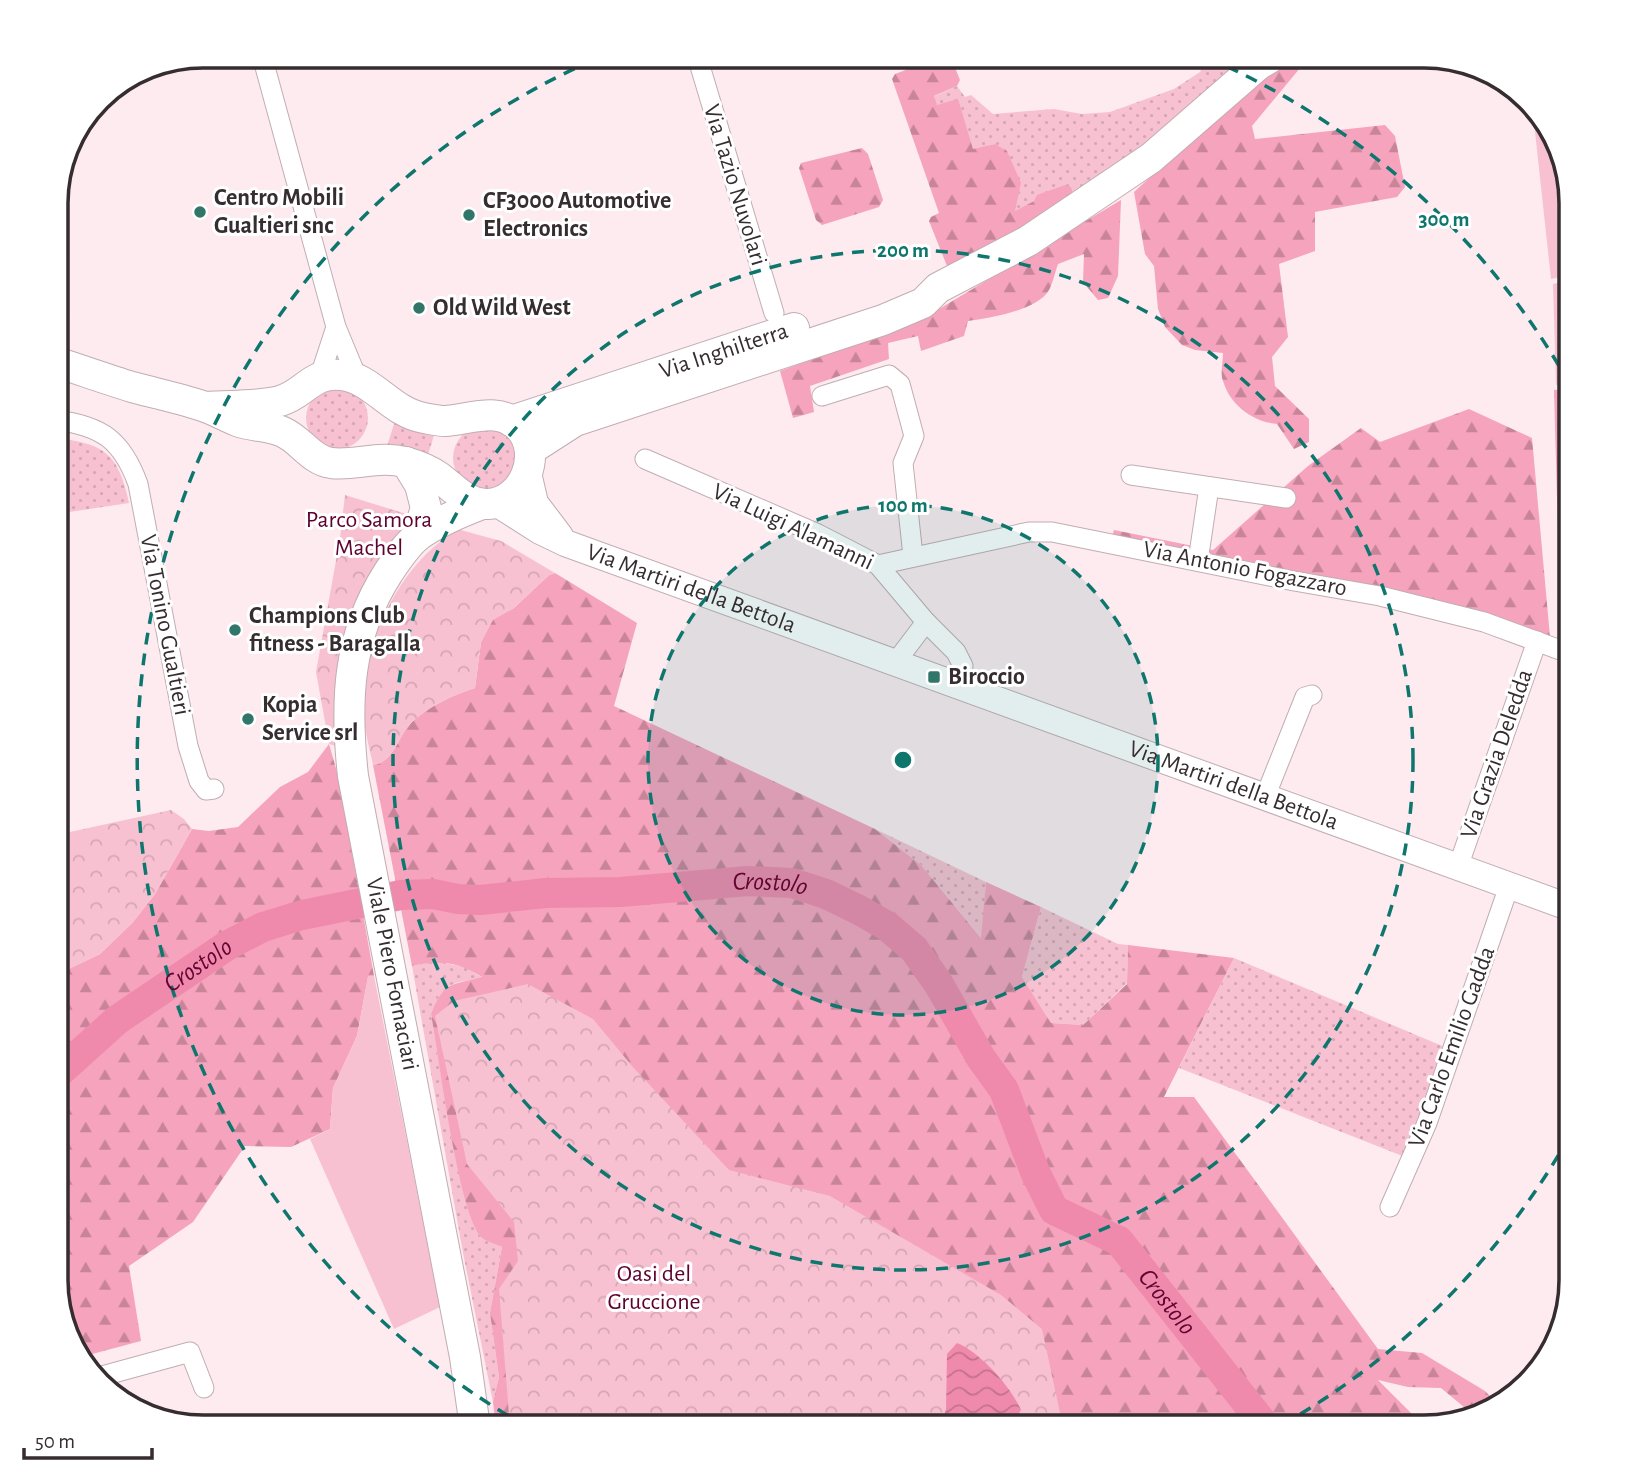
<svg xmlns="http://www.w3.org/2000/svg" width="1627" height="1483" font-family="'Alegreya Sans',sans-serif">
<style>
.grass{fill:url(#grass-dots)}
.forest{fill:url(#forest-firs)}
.park{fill:url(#park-crowns)}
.garden{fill:#f8c1d1}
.water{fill:url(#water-waves)}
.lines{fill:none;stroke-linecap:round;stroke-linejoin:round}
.river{stroke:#f08aac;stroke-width:30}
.minor-casing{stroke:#c1adb2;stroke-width:21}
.secondary-casing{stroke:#c1adb2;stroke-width:28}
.primary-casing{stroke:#c1adb2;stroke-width:32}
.minor{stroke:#fff;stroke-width:19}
.secondary{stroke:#fff;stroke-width:26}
.primary{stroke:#fff;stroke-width:30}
.ring{fill:none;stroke:#0f766e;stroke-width:3.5;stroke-dasharray:12 9}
.poi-dot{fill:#32766a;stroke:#fff;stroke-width:2.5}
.labels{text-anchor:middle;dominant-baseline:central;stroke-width:6;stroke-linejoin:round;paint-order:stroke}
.street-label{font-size:24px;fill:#352d2f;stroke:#fff}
.poi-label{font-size:24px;font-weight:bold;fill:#352d2f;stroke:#fff;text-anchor:start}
.park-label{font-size:24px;fill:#5e012f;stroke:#fff}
.water-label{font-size:26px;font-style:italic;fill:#610431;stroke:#fff}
.rim{fill:none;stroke:#352d2f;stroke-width:3.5}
.centre{fill:#0f766e;stroke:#fff;stroke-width:3.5}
.ring-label{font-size:21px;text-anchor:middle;font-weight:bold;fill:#0f766e;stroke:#fff;stroke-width:6;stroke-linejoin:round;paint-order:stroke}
</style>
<defs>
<pattern id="grass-dots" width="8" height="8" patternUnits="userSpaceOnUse" patternTransform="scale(1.75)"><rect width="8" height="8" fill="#f8c1d1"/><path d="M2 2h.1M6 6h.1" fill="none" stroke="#d5a6b4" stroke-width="1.8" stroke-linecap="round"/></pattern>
<pattern id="forest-firs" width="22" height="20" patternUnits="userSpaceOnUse" patternTransform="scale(1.75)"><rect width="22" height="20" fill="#f6a3bd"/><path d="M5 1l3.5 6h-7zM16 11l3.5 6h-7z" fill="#c8859a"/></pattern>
<pattern id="park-crowns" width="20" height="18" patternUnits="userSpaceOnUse" patternTransform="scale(1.75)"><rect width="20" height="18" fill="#f8c1d1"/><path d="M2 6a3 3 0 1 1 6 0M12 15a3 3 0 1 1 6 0" fill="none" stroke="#d5a6b4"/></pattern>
<pattern id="water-waves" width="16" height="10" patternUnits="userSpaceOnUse" patternTransform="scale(1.75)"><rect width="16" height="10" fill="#f08aac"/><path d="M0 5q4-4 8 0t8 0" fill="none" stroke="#c3718c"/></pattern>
</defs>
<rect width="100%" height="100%" fill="#fdebf0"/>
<g class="grass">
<path d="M1210,56H1254L1151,145L1074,199L1034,201L1014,212L995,144L973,150L959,101L957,99L937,106L933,97L957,86L965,97L971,95L993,114L1054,109L1082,114L1110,112L1174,89L1200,72L1205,60Z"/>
<circle cx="337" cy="418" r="31"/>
<path d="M395,421L435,432L428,455L387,446Z"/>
<circle cx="485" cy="458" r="32"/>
<path d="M56,438C106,444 118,454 129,503L56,514Z"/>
<path d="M875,829L986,882L982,939L921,865Z"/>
<path d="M1041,907L1118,944L1128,945L1127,983L1083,1025L1051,1023L1022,977Z"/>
<path d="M1234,958L1447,1048L1405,1157L1179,1068Z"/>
<path d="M434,961L465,967L483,978C451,983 443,982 431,1014C438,1051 460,1219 482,1238C487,1242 496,1244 502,1247L490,1313L499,1377L493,1402L463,1253L412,966Z"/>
</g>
<g class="forest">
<path d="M943,56L952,60L960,80L957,86L934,96L937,105L957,99L959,101L973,149L995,144L1007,151L1021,183L1015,211L1034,201L1037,195L1065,185L1071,187L1074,199L953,268L947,266L929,221L931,217L939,213L892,79L895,74Z"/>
<path d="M1295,56H1310L1252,126L1255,139L1385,125L1395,136L1405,187L1397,197L1315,212V251L1279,264L1288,337L1272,357L1275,386L1309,419V442L1294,449L1277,424C1253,422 1230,405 1223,381C1220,374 1223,362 1223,353L1195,350L1182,345L1165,327L1158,309L1154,266L1145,254L1134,192L1264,73Z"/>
<path d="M862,148L868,154L883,200L879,207L822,225L816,220L799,168L801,163Z"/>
<path d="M1121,200L1118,276L1108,298L1098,300L1083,282L1084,254L1058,264C1055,272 1053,283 1049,290C1037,311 989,318 968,321L964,336L921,351L918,336L888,343L889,359L810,386L814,412L793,418L780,371L919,321Z"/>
<path d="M1571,388V643H1561L1554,390Z"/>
<path d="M1469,409L1532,438L1550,637L1110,542L1114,530L1213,550L1308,466L1361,428L1380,442Z"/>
<path d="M555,573L637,623L614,706L875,829L921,865L981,938L986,882L1041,907L1022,977L1051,1023L1083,1025L1127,984L1128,945L1234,958L1164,1097H1194L1378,1349L1422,1353L1485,1391L1498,1404L1476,1417L1441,1388L1408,1387L1378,1380L1425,1427H1085L1062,1422L1061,1427H496L493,1402L499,1377L490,1313L502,1247C496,1244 487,1242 482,1238C459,1218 438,1052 431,1014C444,980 451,986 482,977C458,962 440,960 412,966L373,765C395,762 398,735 412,722C429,706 453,695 475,688L481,642L493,619L514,608L549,575Z"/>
<path d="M329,744L339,779L374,976L368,977L357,1036L333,1088L330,1129L291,1147L245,1146L193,1222L129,1266L141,1341L81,1357L67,1337L56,1289V975L100,954L133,922L155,894L192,829L209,831L238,827L280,787L308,772Z"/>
</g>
<g class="park">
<path d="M345,495L416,517L397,543L340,747L329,744L316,672L340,538Z"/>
<path d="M457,529L501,541L555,573L549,575L514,608L493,620L481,642L475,688C453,695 429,706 412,722C398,735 395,762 373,765C369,745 362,722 363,702C364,654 386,599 417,564C428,550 444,539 457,529Z"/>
<path d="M171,810L184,819L192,829L155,894L133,922L100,954L56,975V835Z"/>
<path d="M528,984L593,1019L632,1066L729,1170L830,1196L1001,1295L1042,1329L1062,1422L1060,1427H510L499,1289L518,1261L514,1222L467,1164L435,1016L454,1001Z"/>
</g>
<g class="garden">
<path d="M1532,104L1560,146L1571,194V275L1551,279Z"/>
<path d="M1571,280V384L1556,385L1553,284Z"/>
<path d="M368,976H374L440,1307L394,1329L310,1139L330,1129L333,1088L357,1036Z"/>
</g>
<path class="water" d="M957,1343C980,1352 1011,1387 1021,1410L1011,1427H941L946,1409L947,1354Z"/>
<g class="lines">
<path class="river" id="s1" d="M56,1075L117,1020L228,945L263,927L302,915L401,895L433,894L458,899L480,900L546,893L620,892L748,881L792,883L826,894L859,910L887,926L914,949L938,983L981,1058L1004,1090L1035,1172L1054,1210L1119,1241L1266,1427"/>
<defs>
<g id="minor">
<path d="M262,56L336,327L358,380"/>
<path d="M697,56L774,313"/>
<path d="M320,376L336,327"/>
<path d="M822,396L889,375L900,384L914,436L903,463L913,556"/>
<path d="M56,420C102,426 122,440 138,484L188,746L199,781L206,790L214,789"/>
<path d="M645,459L818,534L878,565L926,622L956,652L963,666L960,687"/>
<path d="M1131,475L1286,498"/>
<path d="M1198,561L1209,487"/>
<path d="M878,565L1029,532H1052L1294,581L1380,596L1484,622L1571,654"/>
<path d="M895,663L926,622"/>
<path d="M1265,797L1305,697L1312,695"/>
<path d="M1458,867L1537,641"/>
<path d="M1390,1207L1427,1123L1509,886"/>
<path d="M95,1378L190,1352L204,1388"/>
</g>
<g id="secondary">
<path d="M528,473L535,503L560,536"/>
<path id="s2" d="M496,503L540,531L565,543L1571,908"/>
</g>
<g id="primary">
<path d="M56,362C81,370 106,379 132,387C157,394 184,399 208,408C218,412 227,417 237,421C252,427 268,425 283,432C301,440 311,460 331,463C356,466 379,455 405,462C416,465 429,470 439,477C454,488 467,505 488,504C524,502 543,454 520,428C500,405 469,420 445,421C438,421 430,419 424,418C390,412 373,378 341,375C311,372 305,394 280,401C256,407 230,405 206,407"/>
<path id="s3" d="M511,421L794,328"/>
<path d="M530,450L575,421L883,320L923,303L938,288L1028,241L1151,158L1258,65L1273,56"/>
<path d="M406,462L420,485L426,508L417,536"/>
<path d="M475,1427L465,1357L353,776C345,702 347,637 388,573C396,561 407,544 419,535C437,522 461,512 482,504"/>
</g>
</defs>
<use href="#minor" class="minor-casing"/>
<use href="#secondary" class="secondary-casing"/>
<use href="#primary" class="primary-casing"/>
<use href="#minor" class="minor"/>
<use href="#secondary" class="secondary"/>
<use href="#primary" class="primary"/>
</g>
<circle cx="903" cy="760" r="255" fill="#0f766e" fill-opacity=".12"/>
<g class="ring">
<circle cx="903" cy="760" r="255"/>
<circle cx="903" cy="760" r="510"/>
<path d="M1569 1137A765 765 0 0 1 1280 1426M526 1426A765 765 0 0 1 598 58M1208 58A765 765 0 0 1 1569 383"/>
</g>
<g class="poi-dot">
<circle cx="200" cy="212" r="7"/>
<circle cx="469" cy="215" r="7"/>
<circle cx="419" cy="308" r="7"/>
<circle cx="235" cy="630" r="7"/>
<rect x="927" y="670" width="14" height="14" rx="3.5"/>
<circle cx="248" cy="719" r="7"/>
</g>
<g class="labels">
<g class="street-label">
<text transform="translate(735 185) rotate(73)">Via Tazio Nuvolari</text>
<text stroke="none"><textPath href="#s3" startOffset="224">Via Inghilterra</textPath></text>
<text transform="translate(793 527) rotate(25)">Via Luigi Alamanni</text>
<text transform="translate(1245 569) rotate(11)">Via Antonio Fogazzaro</text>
<text stroke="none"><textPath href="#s2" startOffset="214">Via Martiri della Bettola</textPath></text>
<text transform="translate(165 625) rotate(79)">Via Tonino Gualtieri</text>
<text transform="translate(1497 754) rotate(-71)">Via Grazia Deledda</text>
<text stroke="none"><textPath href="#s2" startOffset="791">Via Martiri della Bettola</textPath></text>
<text transform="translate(392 974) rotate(79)">Viale Piero Fornaciari</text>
<text transform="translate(1452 1047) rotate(-70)">Via Carlo Emilio Gadda</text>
</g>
<g class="poi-label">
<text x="214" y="198">Centro Mobili<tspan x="214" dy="28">Gualtieri snc</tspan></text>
<text x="483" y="201">CF3000 Automotive<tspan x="483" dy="28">Electronics</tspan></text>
<text x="433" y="308">Old Wild West</text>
<text x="249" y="616">Champions Club<tspan x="249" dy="28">fitness - Baragalla</tspan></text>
<text x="948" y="677">Biroccio</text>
<text x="262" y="705">Kopia<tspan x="262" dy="28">Service srl</tspan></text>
</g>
<g class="park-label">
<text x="369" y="520">Parco Samora<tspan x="369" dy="28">Machel</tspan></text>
<text x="654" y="1274">Oasi del<tspan x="654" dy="28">Gruccione</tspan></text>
</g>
<g class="water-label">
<text stroke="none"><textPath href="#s1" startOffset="768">Crostolo</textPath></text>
<text stroke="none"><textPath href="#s1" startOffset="180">Crostolo</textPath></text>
<text stroke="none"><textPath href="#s1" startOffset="1377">Crostolo</textPath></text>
</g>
</g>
<path d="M0 0H1627V1483H0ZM203 68H1424A135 135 0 0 1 1559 203V1280A135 135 0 0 1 1424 1415H203A135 135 0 0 1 68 1280V203A135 135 0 0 1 203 68Z" fill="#fff" fill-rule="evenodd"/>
<path class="rim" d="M203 68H1424A135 135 0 0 1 1559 203V1280A135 135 0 0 1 1424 1415H203A135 135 0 0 1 68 1280V203A135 135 0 0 1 203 68Z"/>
<circle cx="903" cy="760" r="10" class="centre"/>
<g class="ring-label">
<text x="1444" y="226">300 m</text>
<text x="903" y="257">200 m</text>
<text x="903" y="512">100 m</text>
</g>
<path d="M24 1448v10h128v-10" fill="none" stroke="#352d2f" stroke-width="3.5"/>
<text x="35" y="1448" font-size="21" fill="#352d2f" stroke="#ffffff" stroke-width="5" paint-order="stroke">50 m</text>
</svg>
